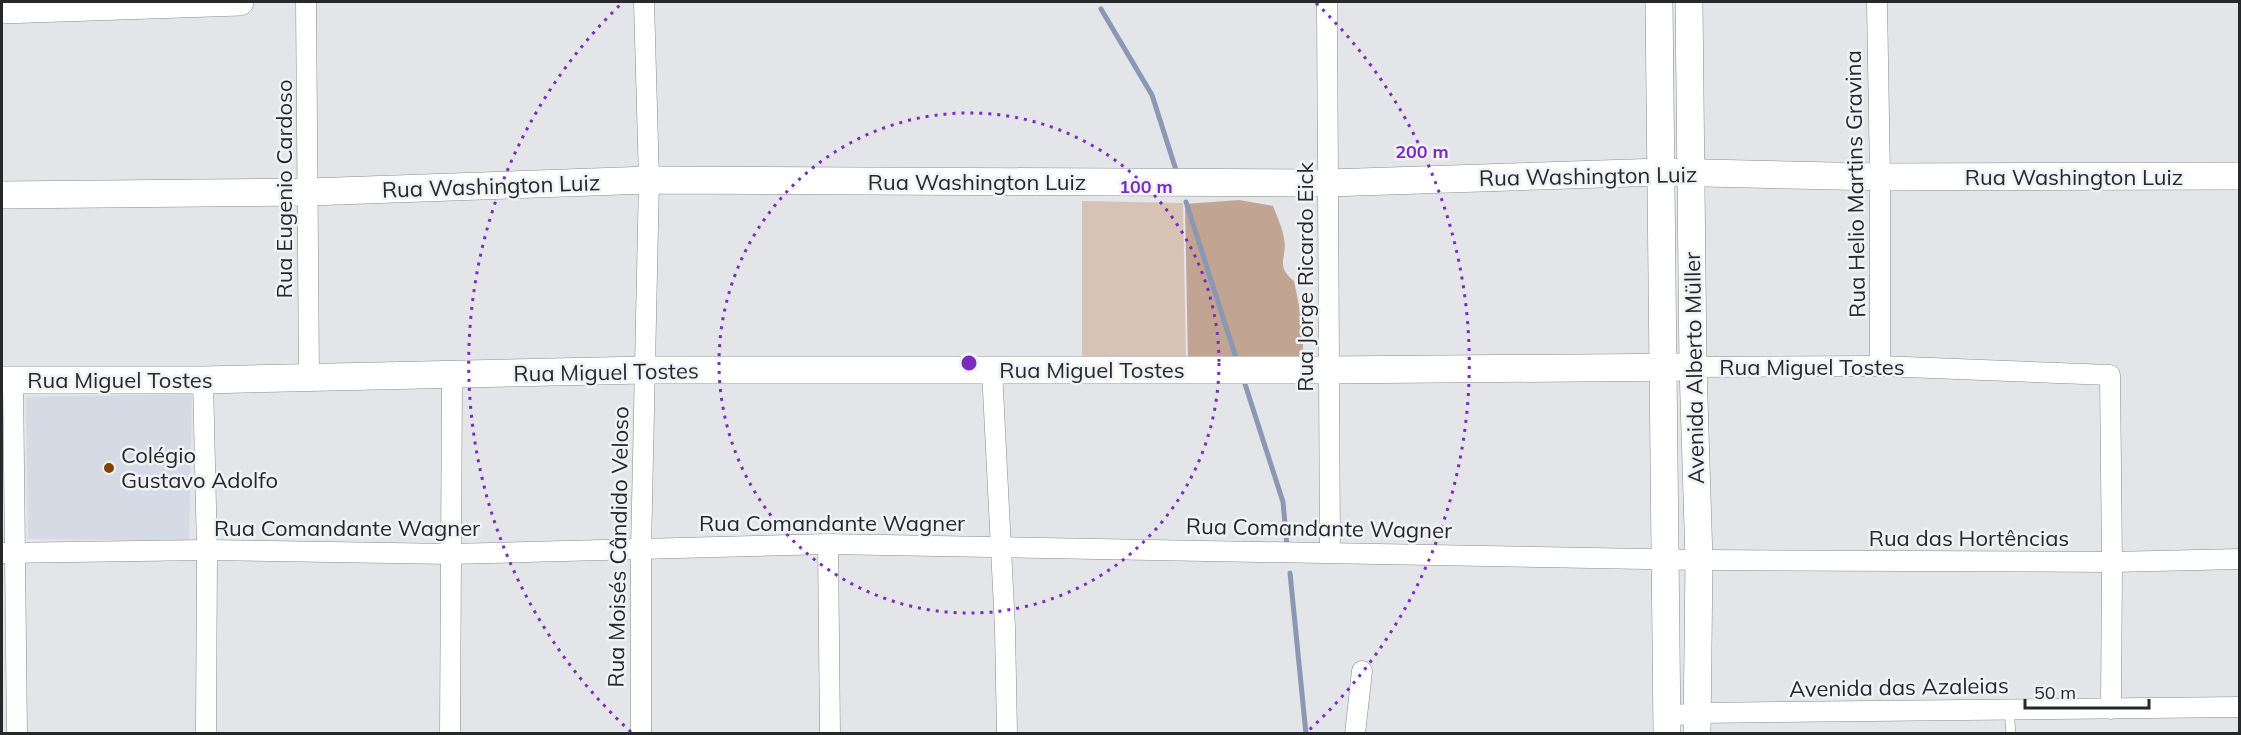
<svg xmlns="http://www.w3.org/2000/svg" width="2241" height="735" font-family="Mulish,sans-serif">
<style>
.built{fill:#d5dae5}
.green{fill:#d7c3b5}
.forest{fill:#c1a491}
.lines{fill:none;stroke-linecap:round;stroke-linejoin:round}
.stream{stroke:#8a98b3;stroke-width:5}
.lane-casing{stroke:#8a8c8f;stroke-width:10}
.street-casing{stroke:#8a8c8f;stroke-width:21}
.secondary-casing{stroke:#8a8c8f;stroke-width:28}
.lane{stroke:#fff;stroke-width:9}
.street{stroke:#fff;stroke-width:20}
.secondary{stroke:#fff;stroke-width:27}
.ring{fill:none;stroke:#7b2cbf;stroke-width:3;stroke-dasharray:3 6}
.poi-dot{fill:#824304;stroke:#f0f2f6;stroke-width:2}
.labels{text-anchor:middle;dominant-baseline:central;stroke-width:5;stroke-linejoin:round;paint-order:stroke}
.street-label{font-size:22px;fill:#272829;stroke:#f0f2f6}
.poi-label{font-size:22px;fill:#272829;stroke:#f0f2f6;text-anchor:start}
.centre{fill:#7b2cbf;stroke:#f0f2f6;stroke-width:3}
.ring-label{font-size:18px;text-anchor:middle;font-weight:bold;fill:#7b2cbf;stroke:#f0f2f6;stroke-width:5;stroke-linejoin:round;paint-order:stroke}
</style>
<rect width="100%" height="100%" fill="#e3e5e8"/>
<path class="built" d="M192,394L189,541L28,539L26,397Z"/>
<path class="green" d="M1082,201L1183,203L1186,362L1082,359Z"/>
<path class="forest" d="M1239,200L1273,206C1277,216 1282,227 1284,238C1288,257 1274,266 1294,281L1303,325V351L1293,362H1188L1185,204Z"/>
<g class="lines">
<g class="stream">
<path d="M1101,9L1152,95L1177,173"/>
<path d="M1186,202L1237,361"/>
<path d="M1245,384L1283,502L1287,546"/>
<path d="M1290,573L1306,734"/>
</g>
<defs>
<path id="lane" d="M2009,710L2011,734"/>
<g id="street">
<path d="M306,2L309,377"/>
<path d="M1327,2L1330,552"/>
<path d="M1877,2L1880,177V366"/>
<path d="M1693,367L1880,366L2110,375L2112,562L2111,709"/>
<path d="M992,370L1005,628L1007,734"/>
<path d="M13,380L17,734"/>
<path d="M203,380L207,550L206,734"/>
<path d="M828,544L830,734"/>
<path d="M2,553L207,550L451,554L828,544L1699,560L2112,562L2240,559"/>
<path d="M1667,716L1697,713L2240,707"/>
<path d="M450,734L452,376"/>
<path d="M641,734V550L649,180L644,2"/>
<path d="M1355,734L1362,671"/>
</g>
<g id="secondary">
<path d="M1659,2L1667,734"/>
<path d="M1689,2L1693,367L1699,560L1697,734"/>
<path d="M2,10L240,2"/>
<path d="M2,195L308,192L649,180L1329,183L1662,172L1880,177L2240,176"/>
<path d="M2,380H203L644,370H1328L1693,367"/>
</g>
</defs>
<use href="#lane" class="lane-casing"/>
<use href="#street" class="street-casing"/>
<use href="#secondary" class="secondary-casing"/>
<use href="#lane" class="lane"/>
<use href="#street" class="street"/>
<use href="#secondary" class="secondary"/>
</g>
<g class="ring">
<circle cx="969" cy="363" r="250"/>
<path d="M631 732A500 500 0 0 1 622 3M1316 3A500 500 0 0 1 1307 732"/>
</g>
<circle class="poi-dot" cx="109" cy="468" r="6"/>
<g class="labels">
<g class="street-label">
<text transform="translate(1588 176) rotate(-1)">Rua Washington Luiz</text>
<text x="2074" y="177">Rua Washington Luiz</text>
<text x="977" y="182">Rua Washington Luiz</text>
<text transform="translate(1855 184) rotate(-91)">Rua Helio Martins Gravina</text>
<text transform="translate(491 186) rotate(-2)">Rua Washington Luiz</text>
<text transform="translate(284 189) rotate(-90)">Rua Eugenio Cardoso</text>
<text transform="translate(1305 277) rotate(-90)">Rua Jorge Ricardo Eick</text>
<text x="1812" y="367">Rua Miguel Tostes</text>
<text transform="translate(1694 368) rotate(-91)">Avenida Alberto Müller</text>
<text x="1092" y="370">Rua Miguel Tostes</text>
<text transform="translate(606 372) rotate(-1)">Rua Miguel Tostes</text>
<text x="120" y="380">Rua Miguel Tostes</text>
<text x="832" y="523">Rua Comandante Wagner</text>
<text x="347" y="528">Rua Comandante Wagner</text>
<text transform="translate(1319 528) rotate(1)">Rua Comandante Wagner</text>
<text x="1969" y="538">Rua das Hortências</text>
<text transform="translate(618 547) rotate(-89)">Rua Moisés Cândido Veloso</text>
<text transform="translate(1899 687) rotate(-1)">Avenida das Azaleias</text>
</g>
<g class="poi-label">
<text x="121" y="455">Colégio<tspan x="121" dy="25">Gustavo Adolfo</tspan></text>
</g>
</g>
<circle cx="969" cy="363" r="9" class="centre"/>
<g class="ring-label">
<text x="1422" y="158">200 m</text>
<text x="1146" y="193">100 m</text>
</g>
<rect width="2241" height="735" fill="none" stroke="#272829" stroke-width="6"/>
<path d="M2025 699v9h124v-9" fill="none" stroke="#272829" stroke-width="3"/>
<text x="2034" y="699" font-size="18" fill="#272829" stroke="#f0f2f6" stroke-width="4.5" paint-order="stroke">50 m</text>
</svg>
